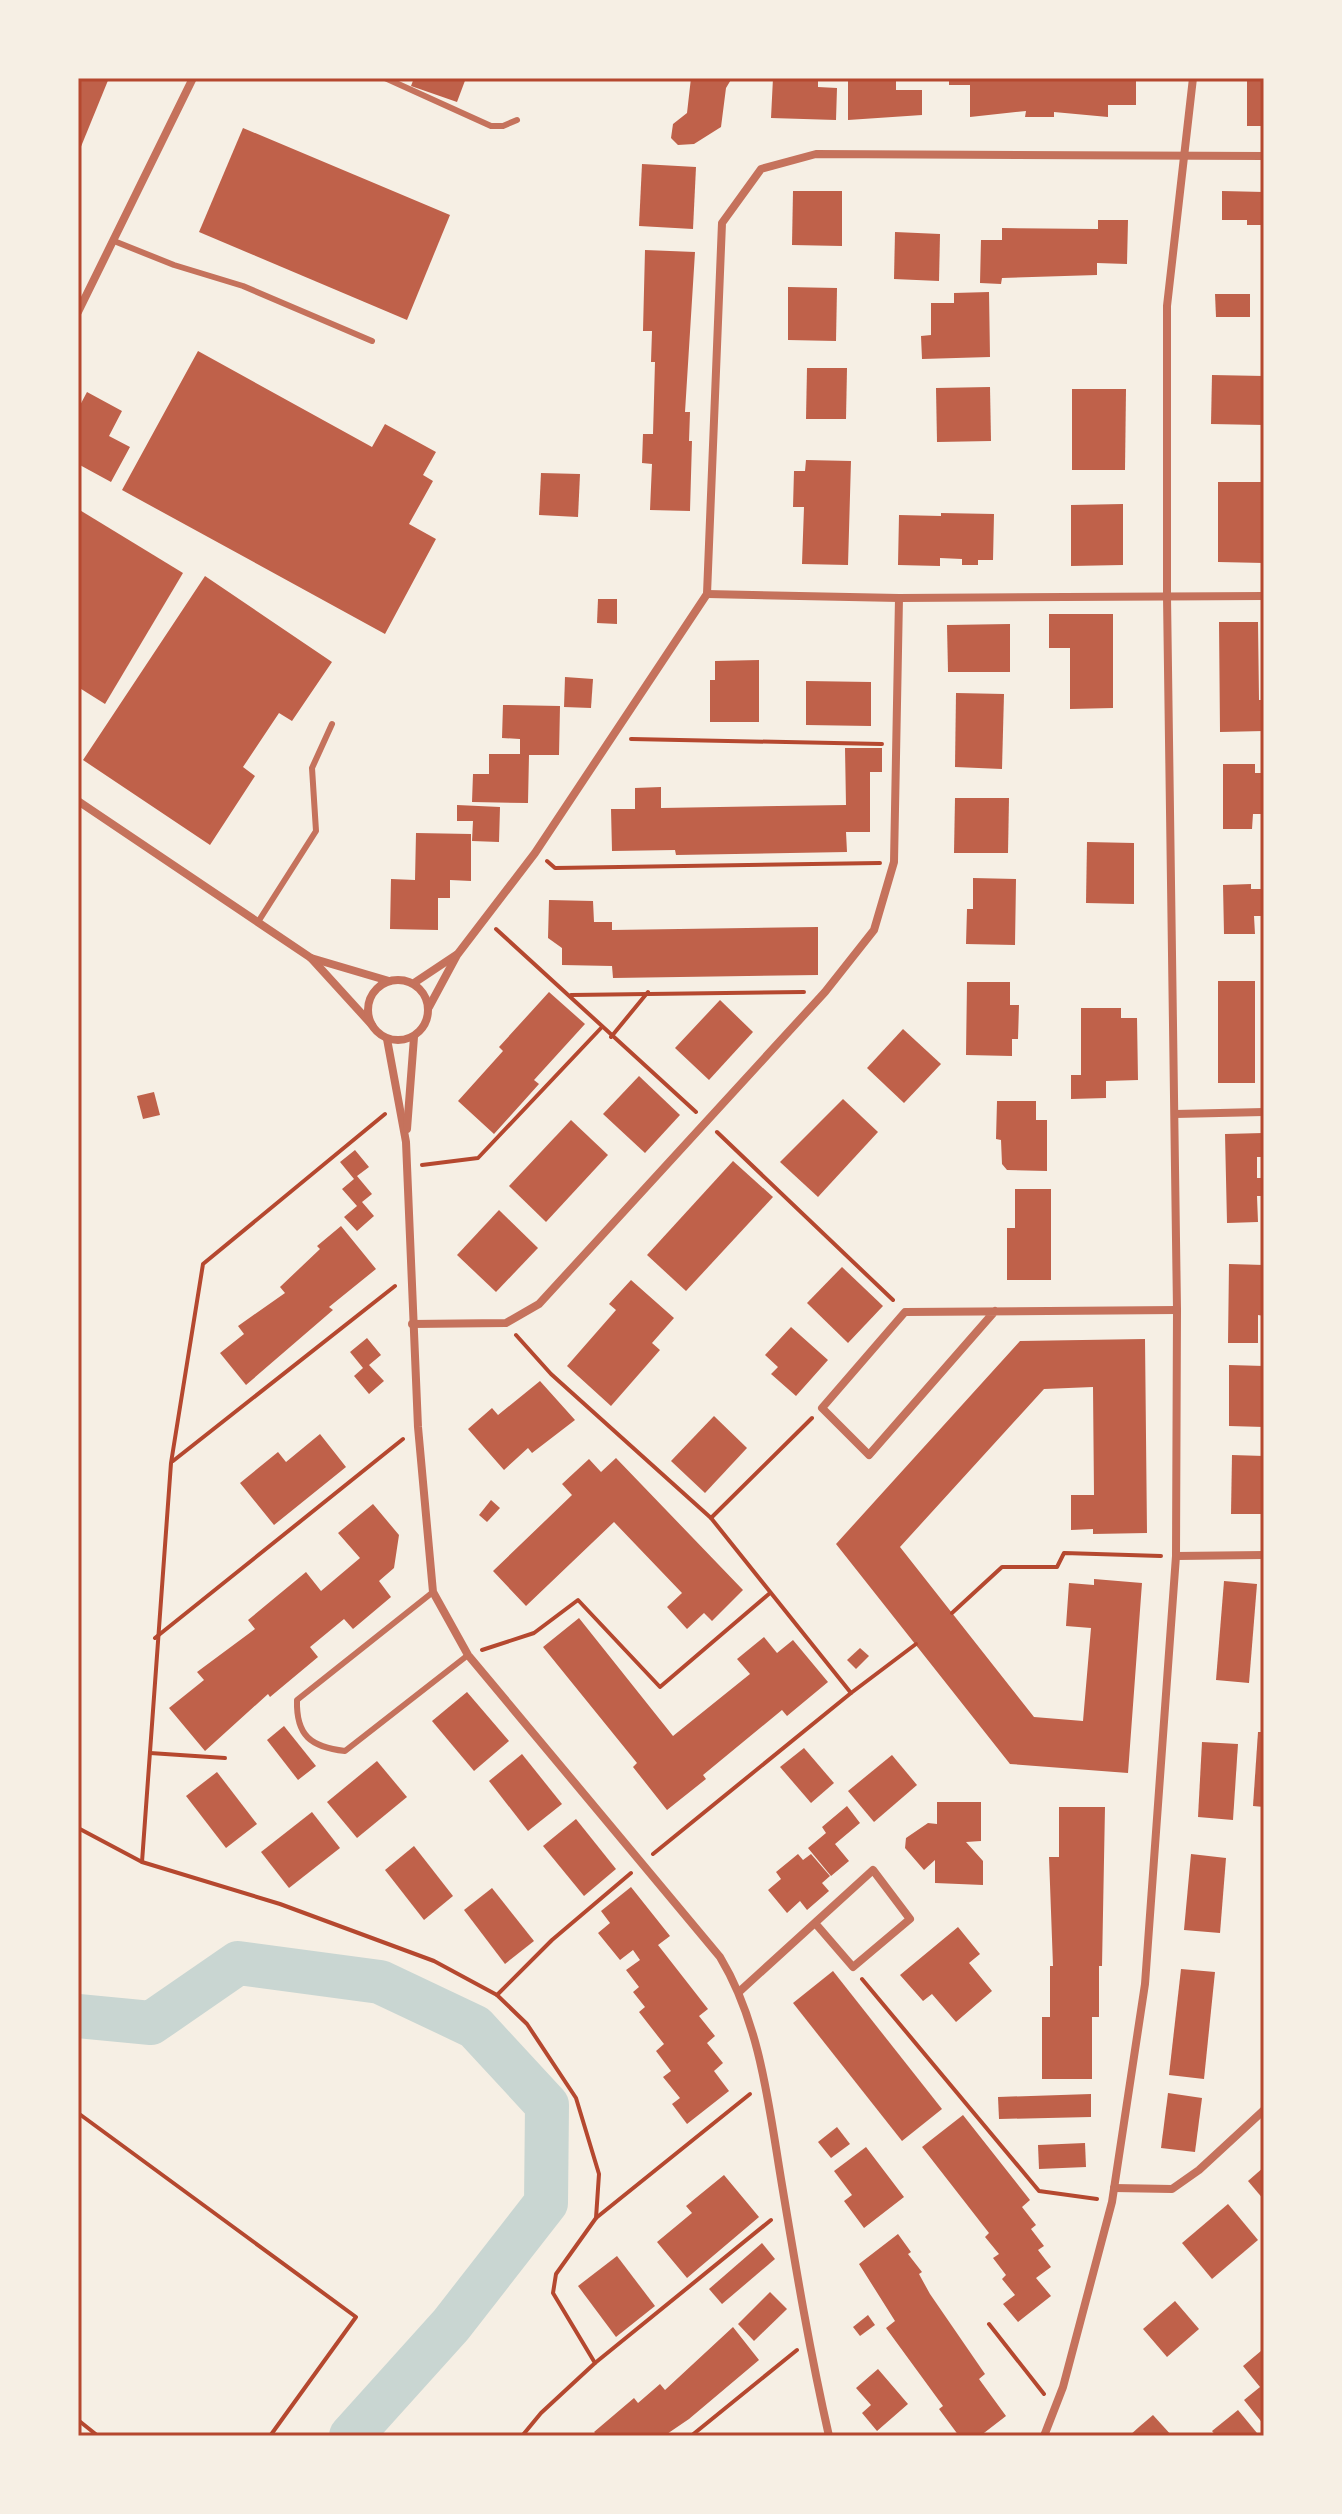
<svg xmlns="http://www.w3.org/2000/svg" width="1342" height="2514" font-family="'Fira Sans Condensed',sans-serif">
<style>
.lines{fill:none;stroke-linecap:round;stroke-linejoin:round}
.river{stroke:#c9d6d2;stroke-width:44}
.building{fill:#bf614a}
.path{stroke:#b5482f;stroke-width:4}
.service{stroke:#c5725c;stroke-width:6}
.minor{stroke:#c5725c;stroke-width:8}
.neatline{fill:none;stroke:#b5482f;stroke-width:3}
</style>
<rect width="100%" height="100%" fill="#f6efe4"/>
<g class="lines">
<path class="river" d="M78,2016L151,2023L238,1963L380,1982L475,2027L547,2105L546,2203L451,2325L351,2436"/>
</g>
<g class="building">
<path d="M78,78H109L78,154Z"/>
<path d="M414,78H466L457,102L411,86Z"/>
<path d="M691,78H732L726,88L721,127L694,144L678,145L671,138L673,124L687,113Z"/>
<path d="M773,78H818V87L837,88L836,120L771,118Z"/>
<path d="M848,78H896V90H922V115L848,120Z"/>
<path d="M949,78H1136V105H1108V117L1054,112V117H1025L1026,111L970,117V85H949Z"/>
<rect x="1247" y="78" width="17" height="48"/>
<path d="M243,128L450,215L407,320L199,232Z"/>
<path d="M642,164L696,167L693,229L639,226Z"/>
<path d="M793,191H842V246L792,245Z"/>
<path d="M1222,191L1264,192V225H1247V220H1222Z"/>
<path d="M1098,220H1128L1127,264L1097,263V275L1002,278L1001,284L980,283L981,240H1002V228L1098,229Z"/>
<path d="M895,232L940,234L939,281L894,279Z"/>
<path d="M645,250L695,252L685,412H690L689,441H692L690,511L650,510L652,464L642,463L643,434H653L655,362H651L652,331H643Z"/>
<path d="M788,287L837,288L836,341L788,340Z"/>
<path d="M989,292L990,357L922,359L921,336L931,335V303H954V293Z"/>
<path d="M1215,294H1250V317H1216Z"/>
<path d="M198,351L372,447L385,424L436,452L423,475L433,481L409,524L436,539L385,634L122,490Z"/>
<path d="M807,368H847L846,419H806Z"/>
<path d="M1212,375L1264,376V425L1211,424Z"/>
<path d="M990,387L991,441L937,442L936,388Z"/>
<path d="M1072,389H1126L1125,470H1072Z"/>
<path d="M87,392L122,411L109,436L130,447L111,482L78,464V409Z"/>
<path d="M806,460L851,461L848,565L802,564L804,507H793L794,471H805Z"/>
<path d="M541,473L580,474L578,517L539,515Z"/>
<path d="M1218,482H1264V563L1218,562Z"/>
<path d="M1123,504V565L1071,566V505Z"/>
<path d="M78,509L183,573L105,704L78,687Z"/>
<path d="M941,513L994,514L993,560H978V565H962V559L940,558V566L898,565L899,515L941,516Z"/>
<path d="M205,576L332,662L292,721L279,713L243,767L255,776L210,845L83,760Z"/>
<path d="M598,599H617V624L597,623Z"/>
<path d="M1049,614H1113V708L1070,709V648H1049Z"/>
<path d="M1219,622H1258L1259,700H1264V731L1220,732Z"/>
<path d="M1010,624V672H948L947,625Z"/>
<path d="M759,660V722H710V680H715V661Z"/>
<path d="M565,677L593,679L591,708L564,707Z"/>
<path d="M806,681L871,682V726L806,725Z"/>
<path d="M956,693L1004,694L1002,769L955,767Z"/>
<path d="M503,705L560,706L559,755H529L528,803L472,802L473,774H489V754H520V739L502,738Z"/>
<path d="M845,748H882V772H870V832H846L847,852L676,855L675,850L612,851L611,809H635V788L661,787V808L846,805Z"/>
<path d="M1223,764H1255V773H1264V814H1253L1252,829H1223Z"/>
<path d="M955,798H1009L1008,853H954Z"/>
<path d="M457,805L500,807L499,842L472,841L473,821H457Z"/>
<path d="M416,833L471,834V881L450,880V898H438V930L390,929L391,879L415,880Z"/>
<path d="M1087,842L1134,843V904L1086,903Z"/>
<path d="M973,878L1016,879L1015,945L966,944L967,909H973Z"/>
<path d="M1251,884V889H1264V916H1254L1255,934H1224L1223,885Z"/>
<path d="M549,900L593,901L594,922H612V930L818,927V975L613,978L612,966L562,965V948L548,938Z"/>
<rect x="1218" y="981" width="37" height="102"/>
<path d="M967,982H1010V1005H1019L1018,1039H1012V1056L966,1055Z"/>
<path d="M549,992L585,1024L534,1080L539,1084L494,1134L458,1101L503,1051L499,1047Z"/>
<path d="M720,1000L753,1032L709,1080L675,1048Z"/>
<path d="M1081,1008H1121V1018H1137L1138,1080L1106,1081V1098L1071,1099V1075H1081Z"/>
<path d="M903,1029L941,1064L904,1103L867,1068Z"/>
<path d="M639,1076L680,1115L645,1153L603,1114Z"/>
<path d="M154,1092L160,1115L143,1119L137,1096Z"/>
<path d="M843,1099L878,1132L818,1197L780,1162Z"/>
<path d="M997,1101H1036V1120H1047V1171L1007,1170L1002,1164L1001,1140L996,1139Z"/>
<path d="M571,1120L608,1155L546,1222L509,1186Z"/>
<path d="M1263,1133V1157H1257V1178H1264V1196H1257L1258,1222L1227,1223L1225,1134Z"/>
<path d="M355,1150L369,1167L357,1176L372,1194L362,1202L374,1216L357,1231L344,1217L357,1206L342,1189L354,1179L340,1162Z"/>
<path d="M733,1161L773,1197L686,1291L647,1255Z"/>
<path d="M1015,1189H1051V1280H1007V1228H1015Z"/>
<path d="M499,1210L538,1248L496,1292L457,1255Z"/>
<path d="M341,1226L376,1269L329,1307L333,1310L246,1385L220,1353L244,1334L238,1326L285,1293L280,1287L320,1249L317,1246Z"/>
<path d="M1229,1264L1264,1265V1316L1258,1315V1343H1228Z"/>
<path d="M842,1267L883,1306L848,1343L807,1303Z"/>
<path d="M631,1280L674,1318L652,1343L660,1350L611,1406L567,1366L616,1310L609,1304Z"/>
<path d="M791,1327L828,1360L796,1396L771,1374L778,1367L765,1355Z"/>
<path d="M367,1338L381,1355L369,1365L384,1381L369,1394L354,1376L363,1368L350,1352Z"/>
<path d="M1145,1339L1147,1533L1093,1534V1529L1071,1530V1495H1094L1093,1387L1044,1389L900,1547L1034,1717L1083,1721L1091,1628L1066,1626L1069,1583L1094,1585V1579L1142,1583L1128,1773L1010,1764L836,1544L1020,1341Z"/>
<path d="M1229,1365L1264,1366V1427L1229,1426Z"/>
<path d="M540,1381L575,1420L532,1453L528,1448L504,1470L468,1429L492,1408L498,1415Z"/>
<path d="M714,1416L747,1448L705,1493L671,1461Z"/>
<path d="M320,1434L346,1467L274,1525L240,1483L278,1452L286,1462Z"/>
<path d="M1232,1455L1264,1456V1514H1231Z"/>
<path d="M616,1458L743,1590L712,1621L704,1613L687,1629L667,1607L682,1593L614,1522L526,1606L493,1571L572,1495L562,1484L589,1459L601,1472Z"/>
<path d="M491,1500L500,1508L487,1522L479,1515Z"/>
<path d="M373,1504L399,1535L394,1568L379,1581L391,1597L353,1629L344,1619L310,1647L318,1657L270,1697L268,1694L205,1751L169,1708L204,1680L197,1672L255,1629L248,1620L306,1572L321,1591L360,1558L338,1533Z"/>
<path d="M1224,1581L1257,1584L1249,1683L1216,1680Z"/>
<path d="M579,1618L673,1736L750,1674L737,1659L764,1637L777,1653L793,1640L828,1682L787,1716L782,1710L703,1775L706,1779L667,1810L633,1767L637,1763L543,1647Z"/>
<path d="M860,1648L869,1656L856,1669L847,1660Z"/>
<path d="M467,1692L509,1741L474,1771L432,1721Z"/>
<path d="M284,1726L316,1766L298,1780L267,1740Z"/>
<path d="M1258,1732H1264V1807L1253,1806Z"/>
<path d="M1202,1742L1238,1744L1233,1820L1198,1817Z"/>
<path d="M804,1748L834,1783L811,1803L780,1767Z"/>
<path d="M522,1754L562,1804L528,1831L489,1781Z"/>
<path d="M892,1755L917,1785L874,1822L848,1791Z"/>
<path d="M377,1761L407,1797L357,1838L327,1802Z"/>
<path d="M217,1772L257,1824L226,1848L186,1796Z"/>
<path d="M937,1802H981V1841L966,1842L983,1861V1885L935,1883V1860L924,1870L905,1848L906,1838L928,1823L937,1824Z"/>
<path d="M847,1806L860,1823L835,1844L849,1861L831,1876L808,1848L826,1833L822,1827Z"/>
<path d="M1059,1807H1105L1102,1966H1099V2017H1092V2079H1042V2017H1050V1966H1053L1049,1857H1059Z"/>
<path d="M312,1812L340,1848L289,1888L261,1852Z"/>
<path d="M576,1819L616,1869L584,1896L543,1846Z"/>
<path d="M414,1846L453,1896L424,1920L385,1870Z"/>
<path d="M798,1854L803,1860L811,1854L830,1876L822,1883L829,1891L807,1910L800,1901L787,1913L768,1890L781,1879L776,1872Z"/>
<path d="M1191,1854L1226,1858L1220,1933L1184,1930Z"/>
<path d="M631,1887L670,1936L658,1945L708,2009L699,2016L715,2036L707,2043L723,2063L714,2071L729,2091L687,2124L672,2104L680,2098L663,2077L671,2071L656,2051L664,2044L639,2012L645,2007L633,1992L639,1987L626,1970L640,1960L633,1950L620,1960L598,1933L610,1923L601,1911Z"/>
<path d="M492,1888L534,1941L505,1964L464,1910Z"/>
<path d="M958,1927L980,1954L969,1963L992,1991L956,2022L932,1994L923,2001L900,1975Z"/>
<path d="M1181,1969L1215,1972L1204,2079L1169,2075Z"/>
<path d="M833,1971L942,2109L902,2141L793,2003Z"/>
<path d="M1168,2093L1202,2098L1195,2152L1161,2148Z"/>
<path d="M1091,2094V2117L999,2119L998,2097Z"/>
<path d="M963,2115L1030,2200L1022,2207L1036,2225L1031,2229L1044,2246L1038,2250L1051,2267L1036,2278L1051,2296L1018,2322L1003,2304L1015,2295L1002,2279L1006,2275L993,2258L999,2254L985,2237L989,2233L922,2147Z"/>
<path d="M837,2127L850,2144L831,2158L818,2142Z"/>
<path d="M1085,2143L1086,2167L1039,2169L1038,2145Z"/>
<path d="M866,2147L904,2197L864,2228L844,2201L852,2195L834,2171Z"/>
<path d="M1264,2167V2200L1248,2181Z"/>
<path d="M724,2175L759,2217L687,2278L657,2242L692,2213L686,2206Z"/>
<path d="M1228,2204L1258,2240L1212,2279L1182,2243Z"/>
<path d="M898,2234L911,2252L908,2254L922,2272L919,2274L930,2294L985,2374L979,2379L1006,2416L980,2436H959L939,2409L943,2406L886,2328L895,2321L859,2264Z"/>
<path d="M762,2243L775,2259L722,2304L709,2289Z"/>
<path d="M617,2256L655,2306L616,2337L578,2286Z"/>
<path d="M770,2292L787,2309L754,2341L738,2324Z"/>
<path d="M1175,2301L1199,2329L1167,2357L1143,2329Z"/>
<path d="M868,2315L875,2325L860,2336L853,2327Z"/>
<path d="M733,2327L759,2360L689,2419L664,2436H598L594,2432L634,2398L638,2403L660,2384L665,2390Z"/>
<path d="M1261,2351L1264,2354V2425L1244,2400L1260,2387L1243,2366Z"/>
<path d="M878,2369L908,2404L877,2431L862,2413L871,2405L856,2388Z"/>
<path d="M1238,2410L1257,2433L1216,2436L1212,2431Z"/>
<path d="M1153,2415L1172,2436H1129L1139,2427Z"/>
</g>
<g class="lines">
<g class="path">
<path d="M631,739L882,744"/>
<path d="M547,861L555,868L880,863"/>
<path d="M496,929L696,1112"/>
<path d="M571,995L804,992"/>
<path d="M611,1037L648,992"/>
<path d="M717,1132L893,1300"/>
<path d="M422,1165L478,1158L602,1027"/>
<path d="M516,1335L551,1374L711,1518L851,1693L653,1854"/>
<path d="M173,1461L395,1286"/>
<path d="M711,1518L812,1418"/>
<path d="M952,1613L1002,1567H1057L1064,1553L1161,1556"/>
<path d="M155,1638L403,1439"/>
<path d="M482,1650L534,1633L578,1600L660,1687L770,1593"/>
<path d="M851,1693L916,1644"/>
<path d="M150,1753L225,1758"/>
<path d="M78,1828L142,1862L280,1904L434,1961L497,1995L527,2024L576,2098L599,2174L596,2218L556,2274L553,2293L595,2363L541,2413L522,2436"/>
<path d="M142,1862L171,1463L203,1264L385,1114"/>
<path d="M862,1979L1039,2191L1097,2199"/>
<path d="M497,1995L552,1940L631,1873"/>
<path d="M78,2113L356,2317L270,2436"/>
<path d="M596,2218L750,2094"/>
<path d="M989,2324L1044,2394"/>
<path d="M595,2363L771,2220"/>
<path d="M78,2420L98,2436"/>
<path d="M691,2436L797,2350"/>
</g>
<g class="service">
<path d="M385,78L491,126H503L517,120"/>
<path d="M114,241L174,265L243,286L372,341"/>
<path d="M258,922L316,831L312,768L332,724"/>
<path d="M433,1592L297,1700C296,1736 311,1747 345,1751L468,1655"/>
</g>
<g class="minor">
<path d="M78,312L193,78"/>
<path d="M707,594L899,598L1264,596"/>
<path d="M78,801L311,958L372,1025"/>
<path d="M311,958L389,981"/>
<circle cx="398" cy="1010" r="30"/>
<path d="M414,983L456,955"/>
<path d="M429,1007L457,955L535,853L707,594L722,223L761,169L816,154L1264,156"/>
<path d="M387,1039L406,1142L418,1427L433,1592L468,1655L720,1957C761,2025 769,2108 782,2185C796,2269 810,2353 829,2436"/>
<path d="M1175,1114L1264,1112"/>
<path d="M407,1129L414,1037"/>
<path d="M995,1311L869,1455L822,1408L905,1312L1177,1310"/>
<path d="M412,1324L506,1323L539,1304L825,992L874,930L894,862L899,598"/>
<path d="M1176,1556L1264,1555"/>
<path d="M740,1991L873,1870L910,1919L853,1967L815,1923"/>
<path d="M1114,2188L1172,2189L1199,2170L1264,2110"/>
<path d="M1044,2436L1063,2387L1112,2202L1145,1984L1176,1556L1177,1310L1167,597V306L1193,78"/>
</g>
</g>
<rect width="1342" height="2514" fill="none" stroke="#f6efe4" stroke-width="160"/>
<rect x="80" y="80" width="1182" height="2354" class="neatline"/>
</svg>
